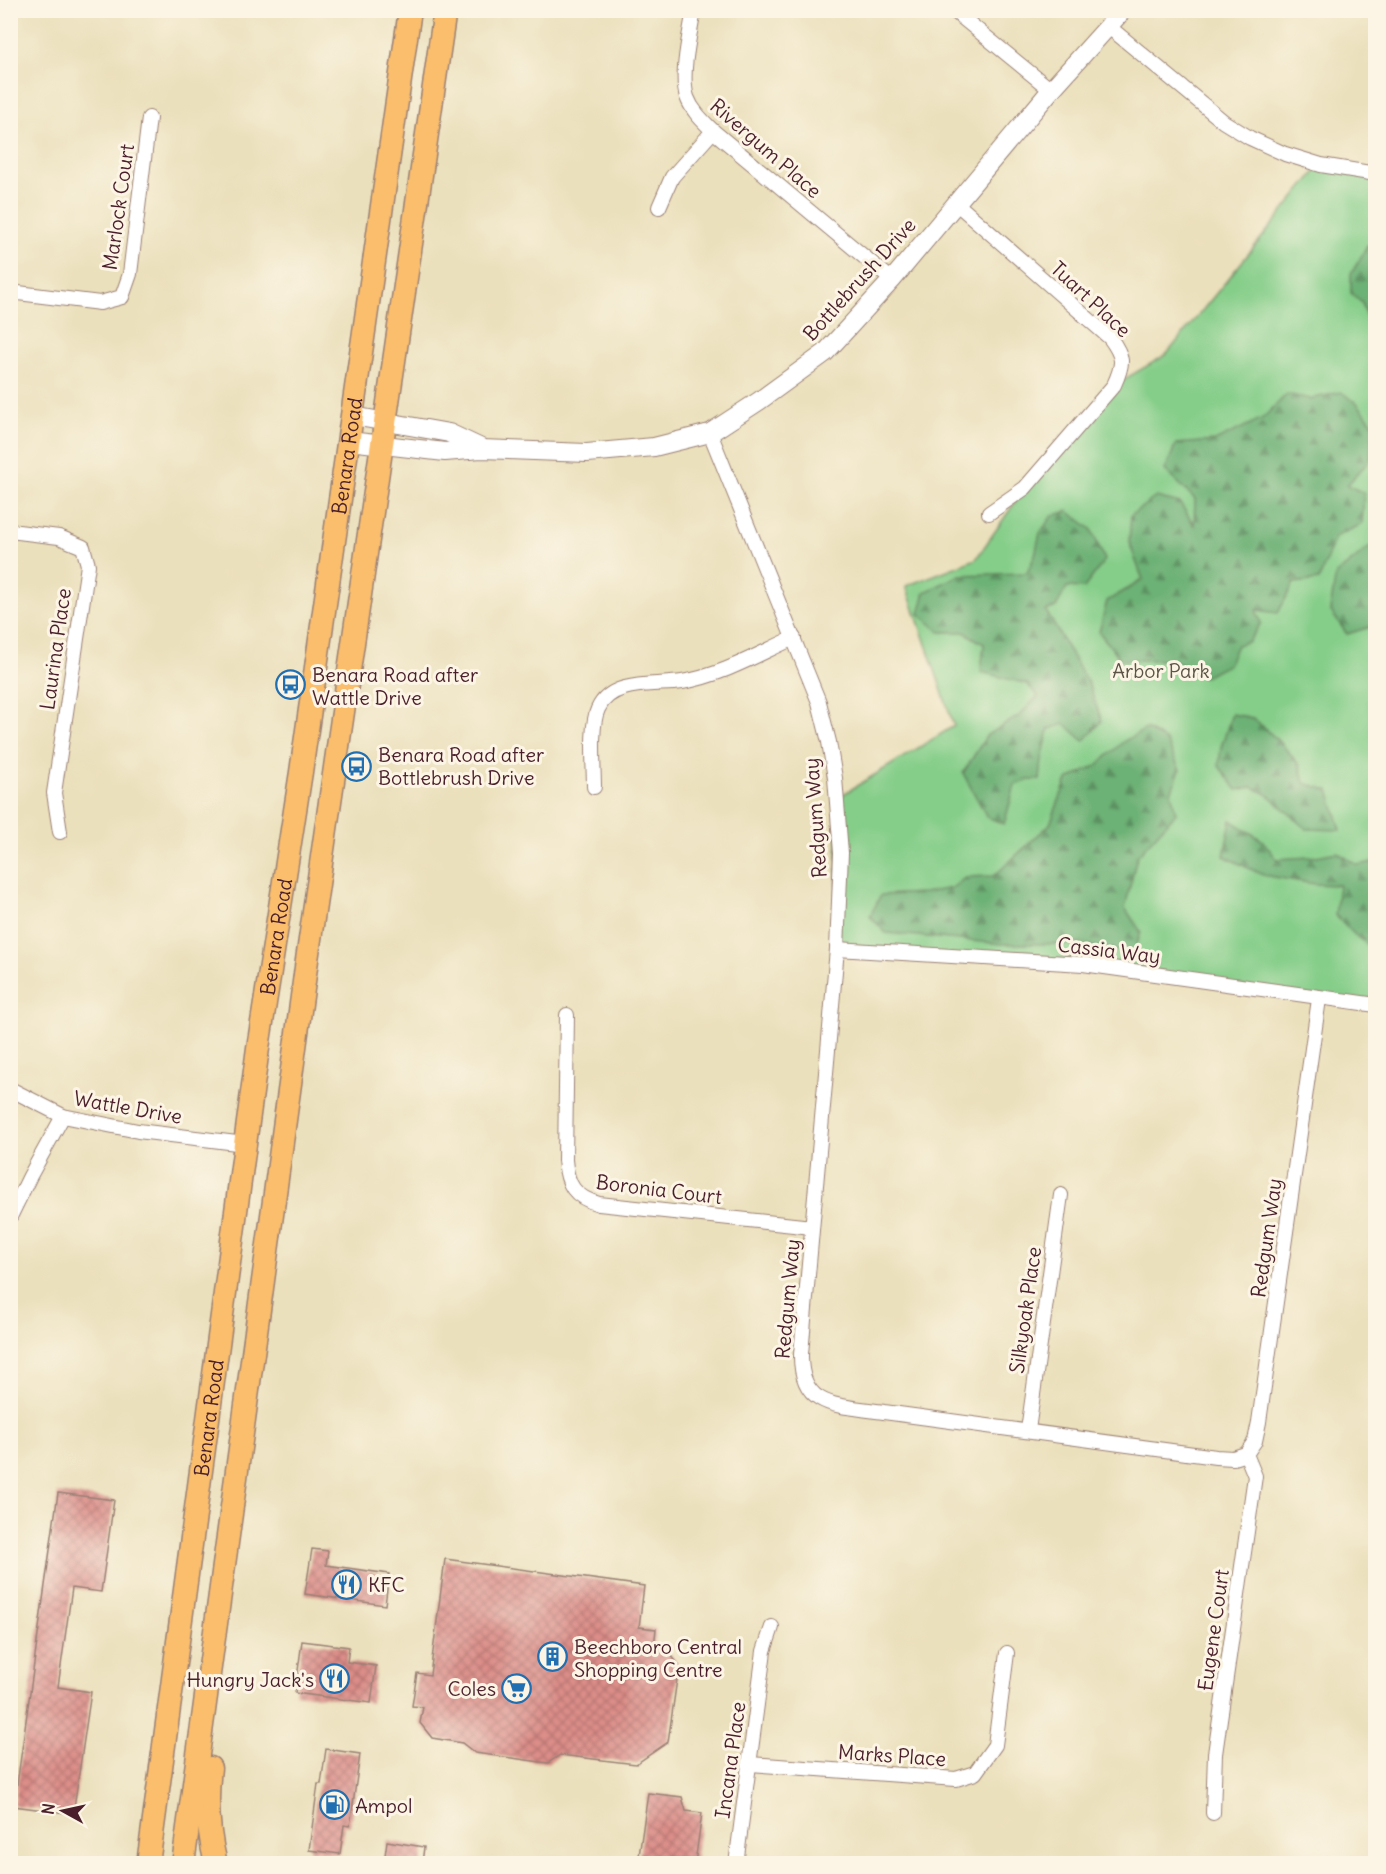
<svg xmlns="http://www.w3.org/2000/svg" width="1386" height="1874" font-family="Delius,sans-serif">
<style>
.green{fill:#85ce89;stroke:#68765a;stroke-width:1.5}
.forest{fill:url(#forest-firs);stroke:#5b6850;stroke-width:1.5}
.building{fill:url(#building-cross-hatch)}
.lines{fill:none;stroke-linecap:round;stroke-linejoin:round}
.minor-casing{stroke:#9a8074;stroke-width:16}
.tertiary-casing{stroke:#9a8074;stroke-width:20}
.primary-casing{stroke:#9a8074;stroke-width:25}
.minor{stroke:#fff;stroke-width:14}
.tertiary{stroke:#fff;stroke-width:18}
.primary{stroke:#fabe6d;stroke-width:22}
.labels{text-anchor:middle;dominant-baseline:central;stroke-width:6;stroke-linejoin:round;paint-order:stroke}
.street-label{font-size:20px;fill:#4a1f2b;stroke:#fcf5e5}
.park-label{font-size:20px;fill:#5c5447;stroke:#fcf5e5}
.poi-label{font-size:20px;fill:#4a1f2b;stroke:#fcf5e5;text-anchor:start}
</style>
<defs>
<pattern id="forest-firs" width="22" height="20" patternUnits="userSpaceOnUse" patternTransform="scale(1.5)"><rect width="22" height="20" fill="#6cb175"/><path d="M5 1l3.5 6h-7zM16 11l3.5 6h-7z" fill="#5b8f60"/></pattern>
<pattern id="building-cross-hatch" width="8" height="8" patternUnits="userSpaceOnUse" patternTransform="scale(1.5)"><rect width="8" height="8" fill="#dc8e89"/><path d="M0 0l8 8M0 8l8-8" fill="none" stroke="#b47370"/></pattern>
</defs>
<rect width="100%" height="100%" fill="#fcf5e5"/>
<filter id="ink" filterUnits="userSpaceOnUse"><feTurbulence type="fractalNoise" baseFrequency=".0167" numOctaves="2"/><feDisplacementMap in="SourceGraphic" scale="12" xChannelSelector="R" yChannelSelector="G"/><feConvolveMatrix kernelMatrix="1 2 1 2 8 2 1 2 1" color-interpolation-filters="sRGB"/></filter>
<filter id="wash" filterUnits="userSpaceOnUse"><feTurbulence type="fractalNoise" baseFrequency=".008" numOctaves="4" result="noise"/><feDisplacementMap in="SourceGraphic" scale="24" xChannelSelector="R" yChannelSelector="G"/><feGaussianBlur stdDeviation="1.35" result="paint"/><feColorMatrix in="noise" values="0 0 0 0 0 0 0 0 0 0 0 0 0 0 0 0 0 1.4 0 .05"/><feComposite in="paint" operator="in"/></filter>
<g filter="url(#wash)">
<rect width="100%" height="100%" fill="#ebe0bc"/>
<path class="green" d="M1321,165L1375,174V1005L1083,964L837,949V798L954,726L906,586L976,559L1025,488L1114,385L1166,355Z"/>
<g class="forest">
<path d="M1368,245H1375V326L1369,324L1362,303L1351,293V274Z"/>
<path d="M1341,392L1357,403L1375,426L1370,460L1347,485L1364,493L1362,524L1335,537L1319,580L1294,583L1278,613L1256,610L1261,623L1249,641L1237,645L1228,665L1204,677L1173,660H1121L1099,632L1107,601L1143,580L1129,542L1131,515L1156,497L1180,503L1194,525L1195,499L1165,470L1176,444L1215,441L1263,418L1287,394L1310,399Z"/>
<path d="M1068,511L1091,529L1105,560L1084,588L1067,587L1056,607L1046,611L1089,685L1102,721L1084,741L1065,724L1049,729L1042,759L1040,780H1028L1015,785L1004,824L987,817L963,773L987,735L1019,716L1038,696L1027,684L981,672L984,644L964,632H940L919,614L925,592L960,575L1027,573L1035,555L1040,533L1052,516Z"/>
<path d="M1375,543V629L1370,627L1347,634L1330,610L1336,574Z"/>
<path d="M1232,714L1253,718L1281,743L1300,766L1304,783L1329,790L1341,830L1307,829L1267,794L1252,787L1237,790L1219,766L1221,747Z"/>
<path d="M1146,729L1166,741L1180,770L1171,792L1176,813L1137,856L1125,908L1141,932L1134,954L1082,944H1003L886,933L870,916L881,895L924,893L952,888L966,877L994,876L1050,824L1067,780L1096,766L1124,741Z"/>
<path d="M1231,820L1262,840L1277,859L1311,857L1337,852L1357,865L1375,862V950L1357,937L1335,915L1339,885L1315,884L1263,875L1224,856Z"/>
</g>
<g id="blocks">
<g class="building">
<path d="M58,1493L114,1500L101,1592L72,1588L58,1687L91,1692L73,1814L14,1806Z"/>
<path d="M312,1549L328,1551L326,1565L389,1574L385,1605L305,1594Z"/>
<path d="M445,1559L644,1586L639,1627L656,1629L654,1647L666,1649L679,1665L668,1742L636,1764L560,1755L548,1763L475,1753L462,1743L432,1738L420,1723L423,1707L412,1706L417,1673L430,1675Z"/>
<path d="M302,1641L349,1647L347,1662L376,1666L371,1703L295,1693Z"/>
<path d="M326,1749L360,1754L350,1826L344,1825L340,1854L309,1850L318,1784H321Z"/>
<path d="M648,1793L682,1797L686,1811L702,1813L695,1863H638Z"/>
<path d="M387,1841L424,1847L422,1863H384Z"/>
</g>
</g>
</g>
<g filter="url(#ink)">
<use href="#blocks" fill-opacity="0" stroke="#9a8074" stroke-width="1.5"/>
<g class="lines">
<defs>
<g id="minor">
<path d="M694,10C690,34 680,75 687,97C692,111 703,121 713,131L892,280"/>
<path d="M953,10L1051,90"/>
<path d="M1109,27L1224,122L1250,138L1285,154L1321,165L1376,174"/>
<path d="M956,203L1110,338C1124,357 1124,363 1114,385L1025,488L989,513"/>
<path d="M659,207L672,177L713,131"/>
<path d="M10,292L100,303L122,297L130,274L149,118"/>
<path d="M710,433L819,702L829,742L835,778L841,853L837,949L801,1354C800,1410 840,1405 884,1412L1216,1457L1233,1458L1246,1454L1255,1441L1259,1422L1319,999"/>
<path d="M10,531L59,537L83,547L88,565L54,793L60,832"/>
<path d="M594,787C594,768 590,726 598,709C611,679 655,686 682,682C721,676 758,654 794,638"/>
<path d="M837,949L1083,964L1376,1005"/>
<path d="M567,1015L565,1160C567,1185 574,1197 599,1204L812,1227"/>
<path d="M10,1089L63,1116L138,1131L245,1144"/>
<path d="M10,1217L30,1176L63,1116"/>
<path d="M1028,1430L1061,1195"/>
<path d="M750,1764L956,1779L975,1773L995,1745L1007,1653"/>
<path d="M1213,1813L1215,1754L1255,1476L1246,1454"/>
<path d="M736,1864L764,1651L772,1627"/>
</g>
<g id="tertiary">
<path d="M353,416L449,433L481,448"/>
<path d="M349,441L445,452L481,449L587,453L654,447L710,433L759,401L825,353L892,280L1051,90L1123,10"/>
</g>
<g id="primary">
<path d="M210,1768C206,1801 208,1832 216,1864"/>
<path id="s1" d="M148,1864L258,1048L301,772L410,10"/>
<path d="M183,1864L307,960L445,10"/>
</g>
</defs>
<use href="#minor" class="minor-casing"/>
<use href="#tertiary" class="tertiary-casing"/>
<use href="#primary" class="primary-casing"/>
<use href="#minor" class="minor"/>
<use href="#tertiary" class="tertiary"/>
<use href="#primary" class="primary"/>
</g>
</g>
<defs>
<symbol id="bus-ring" viewBox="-11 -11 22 22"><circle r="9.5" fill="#fcf5e5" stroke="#1f6fb2" stroke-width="1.5"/><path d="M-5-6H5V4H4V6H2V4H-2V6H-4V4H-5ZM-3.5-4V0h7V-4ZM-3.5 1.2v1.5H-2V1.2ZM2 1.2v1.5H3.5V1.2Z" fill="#1f6fb2"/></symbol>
<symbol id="restaurant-ring" viewBox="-11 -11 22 22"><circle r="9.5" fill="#fcf5e5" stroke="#1f6fb2" stroke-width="1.5"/><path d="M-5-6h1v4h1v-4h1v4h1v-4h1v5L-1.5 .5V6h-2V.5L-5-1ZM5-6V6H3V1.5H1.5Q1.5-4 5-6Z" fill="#1f6fb2"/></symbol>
<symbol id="building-ring" viewBox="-11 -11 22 22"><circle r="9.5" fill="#fcf5e5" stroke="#1f6fb2" stroke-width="1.5"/><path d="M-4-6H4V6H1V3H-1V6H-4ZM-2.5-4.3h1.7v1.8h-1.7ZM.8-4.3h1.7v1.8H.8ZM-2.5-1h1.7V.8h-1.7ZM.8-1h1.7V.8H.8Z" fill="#1f6fb2"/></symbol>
<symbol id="supermarket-ring" viewBox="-11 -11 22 22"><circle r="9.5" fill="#fcf5e5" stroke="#1f6fb2" stroke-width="1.5"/><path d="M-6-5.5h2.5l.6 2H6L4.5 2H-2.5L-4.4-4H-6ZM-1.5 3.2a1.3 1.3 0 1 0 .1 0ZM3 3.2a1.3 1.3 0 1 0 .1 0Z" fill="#1f6fb2"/></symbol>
<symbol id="fuel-ring" viewBox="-11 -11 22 22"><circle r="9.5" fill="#fcf5e5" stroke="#1f6fb2" stroke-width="1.5"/><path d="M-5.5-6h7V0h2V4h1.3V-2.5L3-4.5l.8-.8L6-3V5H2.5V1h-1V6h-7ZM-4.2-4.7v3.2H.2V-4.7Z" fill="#1f6fb2"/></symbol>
</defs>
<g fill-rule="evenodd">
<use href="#bus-ring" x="274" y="668" width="33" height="33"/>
<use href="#bus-ring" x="340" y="750" width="33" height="33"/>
<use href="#restaurant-ring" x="330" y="1568" width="33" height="33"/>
<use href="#building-ring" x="536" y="1640" width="33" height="33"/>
<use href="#restaurant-ring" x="318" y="1662" width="33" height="33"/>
<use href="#supermarket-ring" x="500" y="1672" width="33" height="33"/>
<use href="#fuel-ring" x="318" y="1788" width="33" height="33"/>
</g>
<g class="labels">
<g class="street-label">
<text transform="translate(766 148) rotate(41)">Rivergum Place</text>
<text transform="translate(118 207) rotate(-82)">Marlock Court</text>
<text transform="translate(859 279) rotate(-48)">Bottlebrush Drive</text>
<text transform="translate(1091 299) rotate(43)">Tuart Place</text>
<text stroke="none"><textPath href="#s1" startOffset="1422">Benara Road</textPath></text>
<text transform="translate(55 649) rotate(-82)">Laurina Place</text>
<text transform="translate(815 818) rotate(-94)">Redgum Way</text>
<text stroke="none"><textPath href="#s1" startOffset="936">Benara Road</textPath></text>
<text transform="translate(1109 950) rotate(7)">Cassia Way</text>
<text transform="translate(128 1107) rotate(10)">Wattle Drive</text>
<text transform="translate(659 1189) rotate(7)">Boronia Court</text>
<text transform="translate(1266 1238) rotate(-82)">Redgum Way</text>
<text transform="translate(787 1299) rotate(-85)">Redgum Way</text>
<text transform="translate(1025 1310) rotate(-82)">Silkyoak Place</text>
<text stroke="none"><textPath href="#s1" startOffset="450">Benara Road</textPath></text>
<text transform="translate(1213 1630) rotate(-82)">Eugene Court</text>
<text transform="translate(892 1755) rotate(4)">Marks Place</text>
<text transform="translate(730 1760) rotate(-82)">Incana Place</text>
</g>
<g class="park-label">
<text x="1161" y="670">Arbor Park</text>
</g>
<g class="poi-label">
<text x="312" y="674">Benara Road after<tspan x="312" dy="23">Wattle Drive</tspan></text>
<text x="378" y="754">Benara Road after<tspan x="378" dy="23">Bottlebrush Drive</tspan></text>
<text x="368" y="1584">KFC</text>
<text x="574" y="1646">Beechboro Central<tspan x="574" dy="23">Shopping Centre</tspan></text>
<text x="314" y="1679" text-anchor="end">Hungry Jack's</text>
<text x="496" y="1688" text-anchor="end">Coles</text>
<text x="355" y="1805">Ampol</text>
</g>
</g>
<rect width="1386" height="1874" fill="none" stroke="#fcf5e5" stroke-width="36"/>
<g transform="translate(63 1811) rotate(278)" stroke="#fcf5e5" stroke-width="4.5" paint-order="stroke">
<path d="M0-4.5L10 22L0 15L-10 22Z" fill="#4a1f2b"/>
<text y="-9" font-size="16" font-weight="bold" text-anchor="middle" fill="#4a1f2b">N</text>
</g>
</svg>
